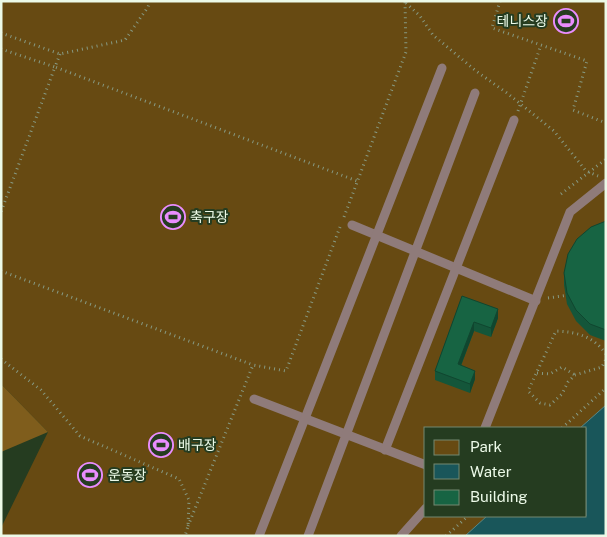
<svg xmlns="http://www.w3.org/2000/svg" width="607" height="537" font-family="'Public Sans','Noto Sans KR',sans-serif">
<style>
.green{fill:#674a12;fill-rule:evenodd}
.forest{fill:#7f5d1c}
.water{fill:#19565a;stroke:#588785}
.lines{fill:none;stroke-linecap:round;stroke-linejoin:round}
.path{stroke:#879a83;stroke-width:3;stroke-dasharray:1 4;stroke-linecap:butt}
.lane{stroke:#8f7b7a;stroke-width:9}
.wall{fill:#14563a}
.shaded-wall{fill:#10462f}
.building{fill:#176443;stroke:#10462f}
.labels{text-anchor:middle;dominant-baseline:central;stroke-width:4;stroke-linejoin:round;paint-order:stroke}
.poi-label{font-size:14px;fill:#ecfae8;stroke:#253c20;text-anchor:start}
</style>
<rect width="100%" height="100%" fill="#253c20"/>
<path class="green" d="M1,1H606V536H1V528L48,432L1,384ZM426,428H586V516H426Z"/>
<path class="forest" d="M1,384L48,432L1,452Z"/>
<path class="water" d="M606,405V536H465L487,516H586V428H580Z"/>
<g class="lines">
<g class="path">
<path d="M500,1L492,28L587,61L573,110L606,123"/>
<path d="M406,3L420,16L433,35L476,71L507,93L554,131L586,171L598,176"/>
<path d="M1,33L60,54L125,40L148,7L150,1"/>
<path d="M1,49L55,67L1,212"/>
<path d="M60,54L55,67L357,181"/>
<path d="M518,111L541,45"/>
<path d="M561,194L606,159"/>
<path d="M344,217L406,52L405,1"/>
<path d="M1,271L253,365"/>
<path d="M548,298L569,295"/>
<path d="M606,354C593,336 577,332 556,331L528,391L540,403L550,405L562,394L568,382L575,375L602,367L606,359"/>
<path d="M1,359L41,390L80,436L179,479L189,500L188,526L185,536"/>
<path d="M537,373L550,374L562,367L575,375"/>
<path d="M562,428L606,388"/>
<path d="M188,526L253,365L286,371L340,227"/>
<path d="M446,536L468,516"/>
</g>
<g class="lane">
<path d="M352,225L536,301"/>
<path d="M254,399L426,465"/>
<path d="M485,428L570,212L606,183"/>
<path d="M385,450L514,120"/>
<path d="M259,536L442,68"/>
<path d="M308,536L475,93"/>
<path d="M401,536L426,508"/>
</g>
</g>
<g class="wall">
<path d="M606,221V341L590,335L576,321L567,304L564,285V273Z"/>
<path d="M462,296L498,318L491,337L474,331L461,366L475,379L470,393L435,380V371Z"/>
</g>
<g class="shaded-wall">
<path d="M498,309V318L491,337V328Z"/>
<path d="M474,322V331L458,373V364Z"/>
<path d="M475,371V379L470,393V384Z"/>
</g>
<g class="building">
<path d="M606,221V330L590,324L576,310L567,293L564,273L568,254L577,239L591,227Z"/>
<path d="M462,296L498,309L491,328L474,322L458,364L475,371L470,384L435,371Z"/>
</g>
<defs>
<symbol id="stadium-ring" viewBox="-11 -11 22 22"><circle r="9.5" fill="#253c20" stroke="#e98dfe" stroke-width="1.5"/><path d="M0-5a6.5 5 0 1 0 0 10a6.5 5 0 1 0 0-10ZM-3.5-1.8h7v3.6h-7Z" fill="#e98dfe"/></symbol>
</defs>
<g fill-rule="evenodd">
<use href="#stadium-ring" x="552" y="7" width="28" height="28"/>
<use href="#stadium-ring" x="159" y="203" width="28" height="28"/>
<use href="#stadium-ring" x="147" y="431" width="28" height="28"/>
<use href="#stadium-ring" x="76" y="461" width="28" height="28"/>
</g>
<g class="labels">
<g class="poi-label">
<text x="548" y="21" text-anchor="end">테니스장</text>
<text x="190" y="217">축구장</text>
<text x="178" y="445">배구장</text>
<text x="108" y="475">운동장</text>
</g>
</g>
<rect width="607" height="537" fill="none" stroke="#ecfae8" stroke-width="5"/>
<rect x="424" y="427" width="162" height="90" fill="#253c20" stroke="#758870"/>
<rect x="434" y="440" width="25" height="15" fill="#674a12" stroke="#758870"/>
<text x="470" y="452" font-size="15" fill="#ecfae8">Park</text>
<rect x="434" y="464" width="25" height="15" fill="#19565a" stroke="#758870"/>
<text x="470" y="477" font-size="15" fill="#ecfae8">Water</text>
<rect x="434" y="490" width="25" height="15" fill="#176443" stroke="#758870"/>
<text x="470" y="502" font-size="15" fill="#ecfae8">Building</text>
</svg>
